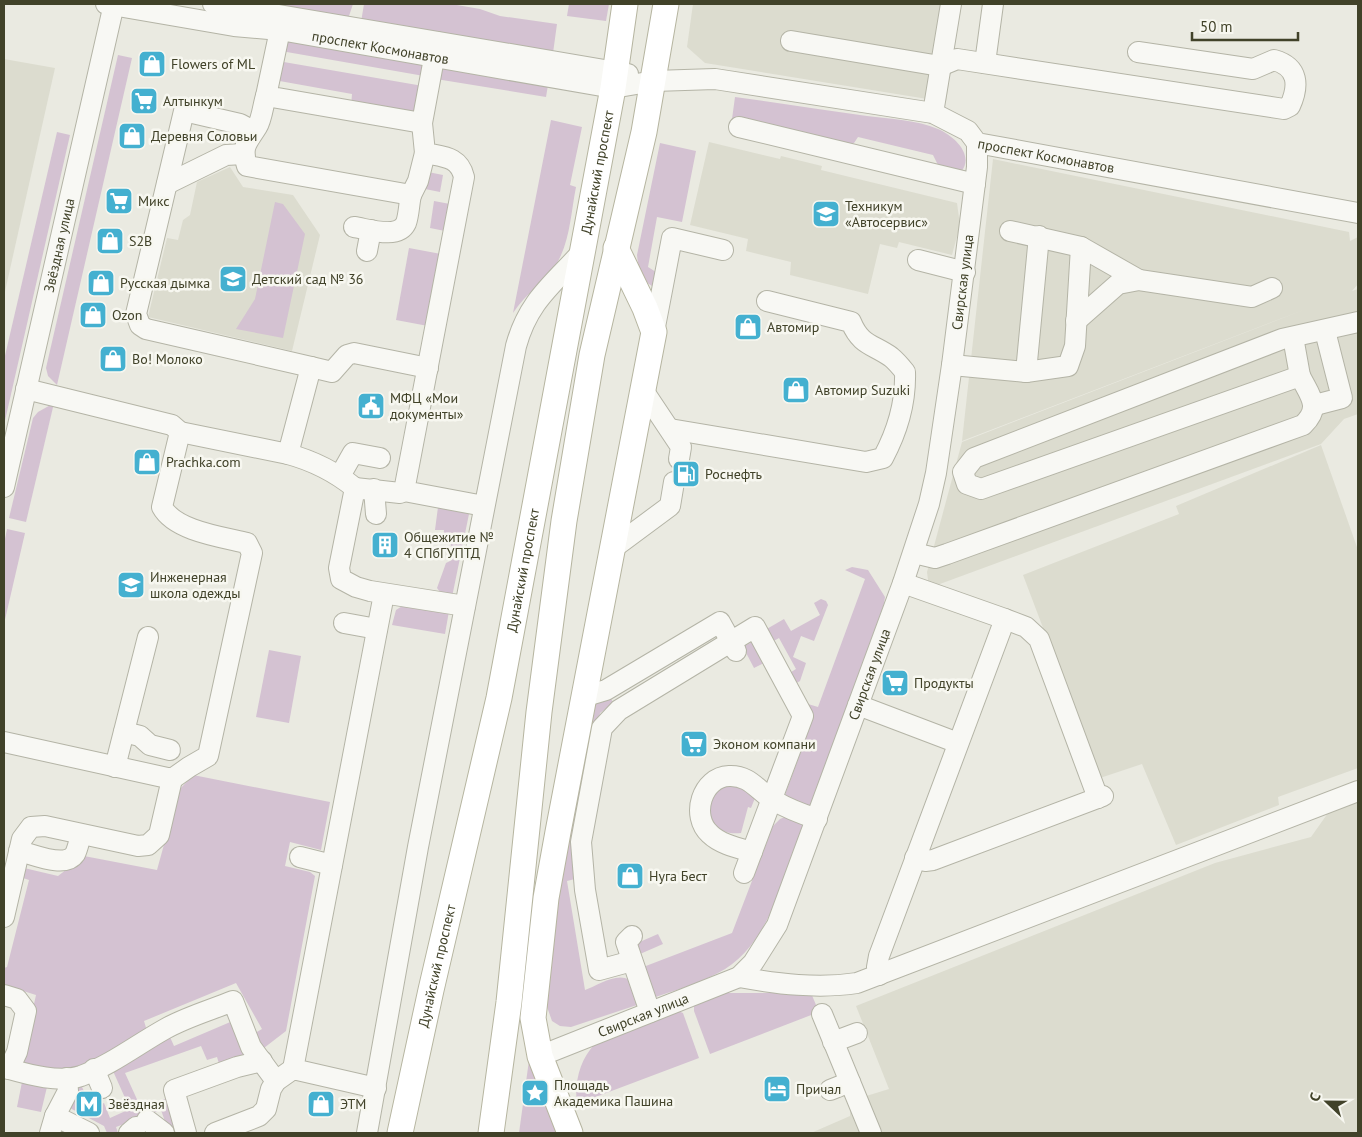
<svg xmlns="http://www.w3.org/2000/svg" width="1362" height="1137" font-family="'PT Sans',sans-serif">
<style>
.built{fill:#dcdccf}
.green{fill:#d4c2d2}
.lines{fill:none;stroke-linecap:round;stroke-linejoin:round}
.minor-casing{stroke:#b4b4a6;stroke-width:22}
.major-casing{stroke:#b6b5a0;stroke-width:27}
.minor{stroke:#f8f8f4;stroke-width:20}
.major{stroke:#fff;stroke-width:25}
.labels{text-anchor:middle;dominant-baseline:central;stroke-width:5;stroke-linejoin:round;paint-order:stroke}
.street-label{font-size:14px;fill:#414229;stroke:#f7f7f0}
.poi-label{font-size:14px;fill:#414229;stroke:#f7f7f0;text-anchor:start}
</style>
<rect width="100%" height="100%" fill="#eaeae1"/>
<g class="built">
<path d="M693,4H961L946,102L705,63L687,47Z"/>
<path d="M4,59L55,68L4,296Z"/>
<path d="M709,142L780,159L781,156L822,166L821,170L957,203L960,225L952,255L899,242L897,248L880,244L868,294L790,275L791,262L746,251L748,239L690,225Z"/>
<path d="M993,159L1349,232L1350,241L1358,237V284L1352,291L1358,289V414L1344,419L1321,444L929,588L927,572L962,442L1306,309L962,441Z"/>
<path d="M230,167L243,187L293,195L320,235L292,351L148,317L167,238L178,240L183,220L190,215L197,182Z"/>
<path d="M1321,445L1358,550V768L1278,797L1279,805L1176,845L1142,764L1100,778L1023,575L1179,514L1176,506Z"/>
<path d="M1358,801V1133H811L850,1116V1101L889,1089L856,1006L1215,863L1311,837L1328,813Z"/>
</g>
<g class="green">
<path d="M258,4H353L348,19Z"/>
<path d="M364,4H451L480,9L500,16L557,24L553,53L361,22Z"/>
<path d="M569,4H609L606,21L567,16Z"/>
<path d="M286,39L422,63L424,76L281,51Z"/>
<path d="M118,55L132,58L57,385L48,376L46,368Z"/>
<path d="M278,61L423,86L417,118L351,107L352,94L274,80Z"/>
<path d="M444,67L548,85L546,97L436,79Z"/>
<path d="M735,97C779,103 823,110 867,116C890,119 917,120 938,129C954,136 975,155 961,172L939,167L933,155L858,137L854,143L845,146L732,119Z"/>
<path d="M551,120L582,127L570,185L576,187C571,212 570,241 557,263C545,282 525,294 513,313Z"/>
<path d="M57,132L70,135L4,425V360Z"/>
<path d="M660,143L696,151L682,222L657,217L648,267L656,272L654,285L652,286C641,280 638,266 637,255Z"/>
<path d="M428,172L443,175L440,192L425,189Z"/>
<path d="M434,201L450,204L445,231L430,228Z"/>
<path d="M275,202L283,204L305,234L283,338L236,329L255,299Z"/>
<path d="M409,248L441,254L428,326L396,320Z"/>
<path d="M54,403L26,522L9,518L33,418L38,412Z"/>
<path d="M438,507L469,514L452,597L443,596L437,588L446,563L452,560L454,552L450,543L443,541L444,530H435Z"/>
<path d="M7,529L25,533L4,624V544Z"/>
<path d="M852,567L868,570L885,597L884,604L809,810L785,796L786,792L811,724L808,704L818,707L865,579L845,570Z"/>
<path d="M821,599L826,601L828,605L814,641L801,636L793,657L806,663L800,681L793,685L788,674L796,669L779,638L770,643L765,630L784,619L791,631L820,615L814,603Z"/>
<path d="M404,605L449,611L445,634L392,625L396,610Z"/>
<path d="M752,642L764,663L754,668L743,647Z"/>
<path d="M269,650L301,656L289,723L256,717Z"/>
<path d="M610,696L613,703L600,713L573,848L575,879L567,881L585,990C597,986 617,972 629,980L637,1005L571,1027L560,1026L552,1021L546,1004L558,895L595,703Z"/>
<path d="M193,775L330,802L321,850L290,842L285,866L310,872L315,876L286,1031L260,1051L255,1033L262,1029L236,983L144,1021L147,1031L77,1069L20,1067L36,995L4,985V968L7,967L29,880L23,878L24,868L58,876L84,856L157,870L179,790Z"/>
<path d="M727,785H738L755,798L751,808L748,807L741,833C707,837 697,801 727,785Z"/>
<path d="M785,817L804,823C786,872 769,948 718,973C697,984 673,991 650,999L638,969L732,933L773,826L780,819Z"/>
<path d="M658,934L663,944L640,954L635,944Z"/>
<path d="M725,993H811L819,1012L710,1054L694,1011V1005Z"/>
<path d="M678,1011L683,1013L699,1058L577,1104C574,1083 580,1059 595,1044C600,1038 665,1015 678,1011Z"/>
<path d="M235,1020L248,1054L220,1067L217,1057L207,1060L201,1046L125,1073L140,1106L169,1098L177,1122L174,1133H169L161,1110L116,1127L118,1133H107L104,1126L68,1107L79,1087L90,1082L82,1087L92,1108L104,1103L110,1118L130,1109L113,1071L170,1037L174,1046Z"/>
<path d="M530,1053L562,1133H519Z"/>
<path d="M22,1082L47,1087L41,1112L17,1107Z"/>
</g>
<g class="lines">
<defs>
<g id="minor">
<path id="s1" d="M106,4L234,26L280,30L613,88L654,81L715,79L933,113L968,131L977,143L1358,213"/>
<path d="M213,4L628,74"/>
<path d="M280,30L266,96L422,123"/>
<path d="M791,41L940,66L957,59L1284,109L1290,106C1299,86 1299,67 1274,60L1253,69L1138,52"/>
<path d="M437,42L422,123L425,153C443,157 459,156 464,177L404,491L484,506"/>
<path d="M985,63L993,4"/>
<path d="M266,96C263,105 262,119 257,127C247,143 241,146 247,166L411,195L418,181L425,153"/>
<path d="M933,113L951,4"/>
<path d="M739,127L975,184"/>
<path d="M167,184L226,155L243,154"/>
<path d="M354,227C368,229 398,240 406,223C409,215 409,203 411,195"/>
<path d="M1010,231L1081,247L1139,280"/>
<path d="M367,251L371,230"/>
<path d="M918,260L965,272"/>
<path d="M1076,321L1118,284L1139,280L1252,297L1272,288"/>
<path d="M654,332L672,238L723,250"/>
<path d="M1293,337L1300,376"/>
<path d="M952,365L1026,372L1039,236"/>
<path d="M311,367L332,372L347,355L354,353L428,368"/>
<path d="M1026,372L1068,366L1075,346L1081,247"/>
<path d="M643,390L681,447L679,459"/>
<path d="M1315,405L1342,398L1325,331"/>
<path d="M670,429L866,462L883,458C897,432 906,402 905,372C901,367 896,361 891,357C873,344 861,346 851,322L767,301"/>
<path d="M180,432L288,454L311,367L146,329L140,325L136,314L184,111L240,124L253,131"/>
<path d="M288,454C314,461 334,471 355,488"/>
<path d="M340,476L353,453L380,458"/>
<path id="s2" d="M4,487L114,4"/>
<path d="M374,489L376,514"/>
<path d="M404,491L400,493L355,488L339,568L341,579L356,587L370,591L465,606"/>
<path d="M612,549L670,506L674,482"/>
<path d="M914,553L935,558L947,554L1303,425C1322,407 1310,396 1300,376L981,489L967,484L963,472L974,458L1282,339L1358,322"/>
<path d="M1005,619L1026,627L1039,639L1098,798"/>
<path d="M344,623L377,629"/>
<path d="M583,697L606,690L720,622L736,651"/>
<path d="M858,705L958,743"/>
<path d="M124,732L140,736L150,745L170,750"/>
<path d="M4,742L172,779L189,767L208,756L252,553L247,543C222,537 175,531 162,507L180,432L172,425L26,389"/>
<path d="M115,767L148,637"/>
<path d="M19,851C33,854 65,869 75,854C78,848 79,841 81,835"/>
<path d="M752,852C738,848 720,844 710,834C690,816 702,777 729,776C751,775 758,792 775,801C788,809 802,814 817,819"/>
<path d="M300,857L332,865"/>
<path d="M915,858L925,861L933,860L1103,796"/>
<path d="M4,917L22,839L31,827L45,826L138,846L148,845L159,835L172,779"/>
<path d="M632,936L626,942L650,1012"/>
<path d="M632,961L599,970L585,890L581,842L602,728L619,710L755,627L803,716L744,873"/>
<path d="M879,975L877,967L879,956L1005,619L903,583"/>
<path d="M739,977C778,984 818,989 857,983L1358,791"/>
<path d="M4,995L17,999L26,1011L17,1052L9,1069L4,1068"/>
<path d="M822,1014L850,1082L830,1090"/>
<path d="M833,1042L857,1033"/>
<path id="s3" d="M540,1056L739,977L753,963L777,925L903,583L929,504L936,473L952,365L977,167V143"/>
<path d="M9,1069C30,1075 60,1083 81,1076C111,1065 138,1044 165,1029C186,1017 211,1010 233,1001L251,1047L276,1081"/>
<path d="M94,1069L102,1088"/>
<path d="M293,1069L384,594"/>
<path d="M67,1078L68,1091L55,1116L89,1133"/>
<path d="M850,1082L871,1133"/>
<path d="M147,1120L164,1133"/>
<path d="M50,1133L55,1116"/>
<path d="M129,1133L136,1127"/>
<path d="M186,1133L174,1090L237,1067L262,1061"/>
<path d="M215,1133L259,1116L266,1109L271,1089L276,1081L293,1069L376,1088"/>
<path d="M367,1133L418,847L516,346C528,302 551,286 581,253"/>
</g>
<g id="major">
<path id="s4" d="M400,1133L431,990L499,698L613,88L625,4"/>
<path d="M491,1133L509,1002L539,712L564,521L592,355L644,132L666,4"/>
<path d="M570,1133L540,1056L533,1018L546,898L558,832L654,332L645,308L616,248"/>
</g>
</defs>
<use href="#minor" class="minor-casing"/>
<use href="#major" class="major-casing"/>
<use href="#minor" class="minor"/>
<use href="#major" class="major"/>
</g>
<defs>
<symbol id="shop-square" viewBox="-11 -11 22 22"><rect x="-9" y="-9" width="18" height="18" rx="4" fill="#44b0d0" stroke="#f7f7f0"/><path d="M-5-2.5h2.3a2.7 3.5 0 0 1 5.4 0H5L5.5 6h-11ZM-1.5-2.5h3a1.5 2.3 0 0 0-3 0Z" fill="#fff"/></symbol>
<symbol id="supermarket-square" viewBox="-11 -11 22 22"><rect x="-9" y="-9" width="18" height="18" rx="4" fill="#44b0d0" stroke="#f7f7f0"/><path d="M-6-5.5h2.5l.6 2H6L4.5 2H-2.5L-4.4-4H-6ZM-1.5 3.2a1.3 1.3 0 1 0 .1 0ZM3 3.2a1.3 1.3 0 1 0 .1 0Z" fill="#fff"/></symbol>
<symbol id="university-square" viewBox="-11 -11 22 22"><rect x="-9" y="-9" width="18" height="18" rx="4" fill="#44b0d0" stroke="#f7f7f0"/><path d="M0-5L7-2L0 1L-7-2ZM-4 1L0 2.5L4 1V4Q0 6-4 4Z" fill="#fff"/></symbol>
<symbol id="school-square" viewBox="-11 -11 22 22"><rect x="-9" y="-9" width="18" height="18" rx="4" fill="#44b0d0" stroke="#f7f7f0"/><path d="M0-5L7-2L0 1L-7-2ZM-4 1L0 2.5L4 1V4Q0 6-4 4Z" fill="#fff"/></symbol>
<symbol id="civic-square" viewBox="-11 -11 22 22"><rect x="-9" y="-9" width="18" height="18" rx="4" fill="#44b0d0" stroke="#f7f7f0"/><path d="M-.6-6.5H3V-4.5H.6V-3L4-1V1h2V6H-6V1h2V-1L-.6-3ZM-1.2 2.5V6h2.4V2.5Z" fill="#fff"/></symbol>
<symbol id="fuel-square" viewBox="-11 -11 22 22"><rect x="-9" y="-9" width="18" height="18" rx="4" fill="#44b0d0" stroke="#f7f7f0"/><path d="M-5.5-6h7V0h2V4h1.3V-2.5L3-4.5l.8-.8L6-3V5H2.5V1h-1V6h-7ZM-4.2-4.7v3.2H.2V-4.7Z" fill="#fff"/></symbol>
<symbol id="building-square" viewBox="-11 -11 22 22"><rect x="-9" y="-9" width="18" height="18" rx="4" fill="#44b0d0" stroke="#f7f7f0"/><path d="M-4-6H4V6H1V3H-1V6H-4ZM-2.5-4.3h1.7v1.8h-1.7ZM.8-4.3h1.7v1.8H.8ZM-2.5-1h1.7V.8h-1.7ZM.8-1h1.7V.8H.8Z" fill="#fff"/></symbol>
<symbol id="hotel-square" viewBox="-11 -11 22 22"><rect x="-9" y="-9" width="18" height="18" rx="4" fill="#44b0d0" stroke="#f7f7f0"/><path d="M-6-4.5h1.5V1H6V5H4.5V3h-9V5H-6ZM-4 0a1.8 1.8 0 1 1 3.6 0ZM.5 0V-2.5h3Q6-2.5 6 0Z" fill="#fff"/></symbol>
<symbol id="sight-square" viewBox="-11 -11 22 22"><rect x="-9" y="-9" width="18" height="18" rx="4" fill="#44b0d0" stroke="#f7f7f0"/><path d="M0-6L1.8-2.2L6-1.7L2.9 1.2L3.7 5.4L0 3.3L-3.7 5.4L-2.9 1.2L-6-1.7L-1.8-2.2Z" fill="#fff"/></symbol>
<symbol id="metro-square" viewBox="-11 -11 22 22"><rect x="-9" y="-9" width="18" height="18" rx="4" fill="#44b0d0" stroke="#f7f7f0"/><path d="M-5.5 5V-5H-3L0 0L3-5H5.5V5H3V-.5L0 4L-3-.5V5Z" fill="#fff"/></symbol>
</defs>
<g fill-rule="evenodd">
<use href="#shop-square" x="136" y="48" width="32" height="32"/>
<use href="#supermarket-square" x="128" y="85" width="32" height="32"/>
<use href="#shop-square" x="116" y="120" width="32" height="32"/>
<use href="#supermarket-square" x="103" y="185" width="32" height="32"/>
<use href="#university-square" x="810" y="198" width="32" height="32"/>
<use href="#shop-square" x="94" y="225" width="32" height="32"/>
<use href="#school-square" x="217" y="263" width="32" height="32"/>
<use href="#shop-square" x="85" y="267" width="32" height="32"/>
<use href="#shop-square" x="77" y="299" width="32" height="32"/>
<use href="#shop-square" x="732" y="311" width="32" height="32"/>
<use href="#shop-square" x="97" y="343" width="32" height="32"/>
<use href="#shop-square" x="780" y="374" width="32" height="32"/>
<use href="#civic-square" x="355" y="390" width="32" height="32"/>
<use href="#shop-square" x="131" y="446" width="32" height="32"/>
<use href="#fuel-square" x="670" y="458" width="32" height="32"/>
<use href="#building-square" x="369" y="529" width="32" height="32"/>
<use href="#university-square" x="115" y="569" width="32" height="32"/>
<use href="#supermarket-square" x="879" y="667" width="32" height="32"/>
<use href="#supermarket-square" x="678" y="728" width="32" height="32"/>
<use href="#shop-square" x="614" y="860" width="32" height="32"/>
<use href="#hotel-square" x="761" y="1073" width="32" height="32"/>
<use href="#sight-square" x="519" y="1077" width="32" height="32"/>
<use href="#metro-square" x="73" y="1088" width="32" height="32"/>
<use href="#shop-square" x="305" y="1088" width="32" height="32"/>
</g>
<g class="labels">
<g class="street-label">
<text stroke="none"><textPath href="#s1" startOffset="278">проспект Космонавтов</textPath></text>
<text stroke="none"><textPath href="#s1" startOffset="962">проспект Космонавтов</textPath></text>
<text stroke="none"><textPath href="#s4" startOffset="981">Дунайский проспект</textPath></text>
<text stroke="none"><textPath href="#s2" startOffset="248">Звёздная улица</textPath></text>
<text stroke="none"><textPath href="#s3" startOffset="951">Свирская улица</textPath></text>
<text stroke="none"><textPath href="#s4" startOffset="576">Дунайский проспект</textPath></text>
<text stroke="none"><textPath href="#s3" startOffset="546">Свирская улица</textPath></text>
<text stroke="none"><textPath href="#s4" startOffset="171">Дунайский проспект</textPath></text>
<text stroke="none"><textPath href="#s3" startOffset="111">Свирская улица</textPath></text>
</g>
<g class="poi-label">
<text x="171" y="64">Flowers of ML</text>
<text x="163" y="101">Алтынкум</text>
<text x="151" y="136">Деревня Соловьи</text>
<text x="138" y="201">Микс</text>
<text x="845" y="206">Техникум<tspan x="845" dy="16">«Автосервис»</tspan></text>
<text x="129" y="241">S2B</text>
<text x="252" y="279">Детский сад № 36</text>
<text x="120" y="283">Русская дымка</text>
<text x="112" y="315">Ozon</text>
<text x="767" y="327">Автомир</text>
<text x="132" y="359">Во! Молоко</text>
<text x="815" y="390">Автомир Suzuki</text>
<text x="390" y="398">МФЦ «Мои<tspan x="390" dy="16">документы»</tspan></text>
<text x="166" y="462">Prachka.com</text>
<text x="705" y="474">Роснефть</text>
<text x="404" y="537">Общежитие №<tspan x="404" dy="16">4 СПбГУПТД</tspan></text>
<text x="150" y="577">Инженерная<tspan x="150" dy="16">школа одежды</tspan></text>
<text x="914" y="683">Продукты</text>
<text x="713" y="744">Эконом компани</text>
<text x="649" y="876">Нуга Бест</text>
<text x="554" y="1085">Площадь<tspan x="554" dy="16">Академика Пашина</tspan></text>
<text x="796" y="1089">Причал</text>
<text x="108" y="1104">Звёздная</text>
<text x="340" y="1104">ЭТМ</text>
</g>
</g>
<rect width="1362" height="1137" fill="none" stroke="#414229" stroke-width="10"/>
<g transform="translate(1327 1102) rotate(292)" stroke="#f7f7f0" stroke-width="4" paint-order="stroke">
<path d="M0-4L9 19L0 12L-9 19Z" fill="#414229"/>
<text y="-8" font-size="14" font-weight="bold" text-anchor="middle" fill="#414229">С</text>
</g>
<path d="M1192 32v8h106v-8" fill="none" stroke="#414229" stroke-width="2.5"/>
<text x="1200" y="32" font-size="15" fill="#414229" stroke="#f7f7f0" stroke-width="4" paint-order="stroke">50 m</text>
</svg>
